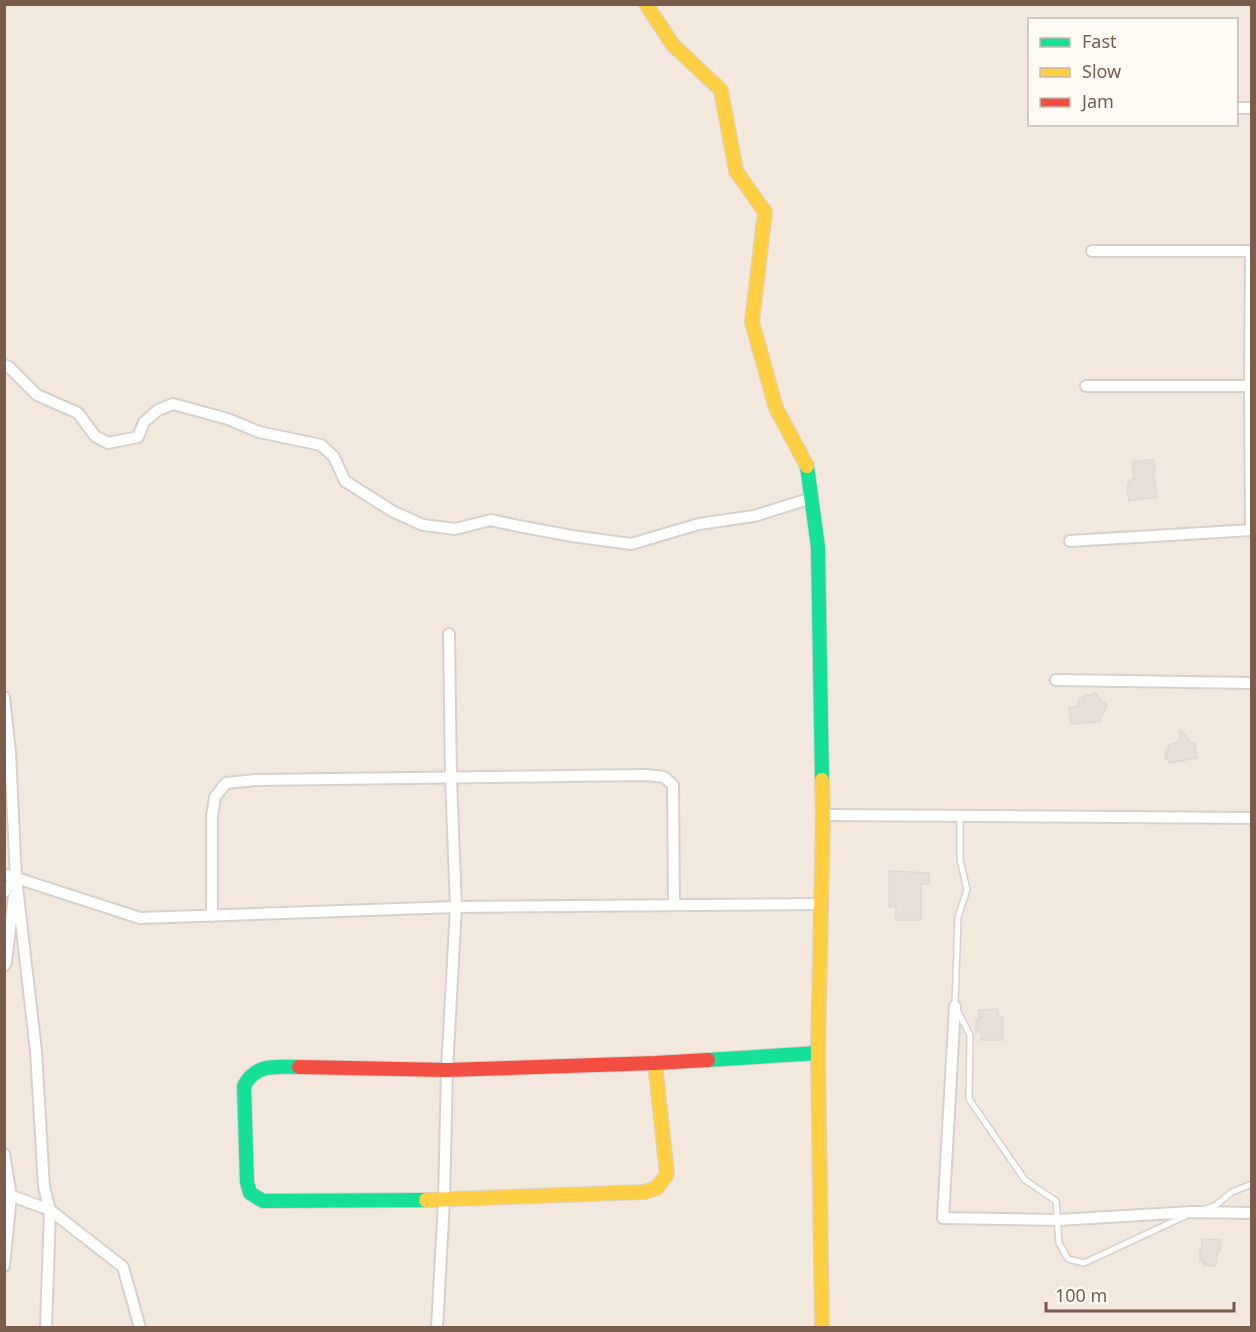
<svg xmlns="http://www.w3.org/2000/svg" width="1256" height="1332" font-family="'Noto Sans',sans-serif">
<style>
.residential{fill:#f2e8de;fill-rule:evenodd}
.building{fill:#e6ded7;stroke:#e2d8d2;stroke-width:1.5}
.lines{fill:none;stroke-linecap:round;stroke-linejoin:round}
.lane-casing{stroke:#d7d1cb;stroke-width:8}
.street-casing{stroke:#d7d1cb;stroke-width:14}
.fast-casing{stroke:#d9d2cb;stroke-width:16}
.slow-casing{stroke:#d9d2cb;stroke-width:16}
.jam-casing{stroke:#d9d2cb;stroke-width:16}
.lane{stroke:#fefefd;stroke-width:5}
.street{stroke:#fefefd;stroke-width:10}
.fast{stroke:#16e098;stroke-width:14}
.slow{stroke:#ffcf43;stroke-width:14}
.jam{stroke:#f24e42;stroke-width:14}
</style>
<rect width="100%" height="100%" fill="#f9f5f0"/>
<path class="residential" d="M5,5H1251V1327H5ZM1030,20H1236V124H1030Z"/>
<g class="building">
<path d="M1154,459L1155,470H1153L1157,497L1129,501L1127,490L1129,480H1134L1132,462Z"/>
<path d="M1095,693L1107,706L1099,722L1071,724L1069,707L1078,706L1079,698Z"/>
<path d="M1180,730L1192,743L1195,742L1197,758L1169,763V760L1165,758L1166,750L1168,749V745L1180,741Z"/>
<path d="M889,871L929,873V884H921V920H895L896,907H889Z"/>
<path d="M998,1009L999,1017H1003V1040H981V1032H976V1019H979V1010Z"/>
<path d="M1202,1239L1221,1240L1220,1251H1217L1216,1266L1203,1265V1261H1200V1248H1202Z"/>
</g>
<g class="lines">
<defs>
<g id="lane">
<path d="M960,816V859L967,890L958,917L955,1006L970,1035L969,1099L1025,1180L1056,1201L1059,1243L1068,1259L1084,1263L1185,1216"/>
<path d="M1205,1209L1216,1205L1232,1192L1252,1184"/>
</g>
<g id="street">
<path d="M1236,108H1252"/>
<path d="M1092,251H1252"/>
<path d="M1251,251L1250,386L1251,530"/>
<path d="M4,365L9,367L37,395L78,413L95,436L108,443L138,437L144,422L158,410L173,404L228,419L259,432L321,445L334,457L345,481L392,511L423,525L455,529L491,520L518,526L572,536L631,544L699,524L754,516L812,498"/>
<path d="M1086,386H1252"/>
<path d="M1070,541L1252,530"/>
<path d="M1056,680L1252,683"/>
<path d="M4,697L10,752L16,878L36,1051L44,1187L50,1210L46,1328"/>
<path d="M823,815L1252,818"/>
<path d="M4,874L140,918L456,907L821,904"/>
<path d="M4,892L16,878L15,880"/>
<path d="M212,916V816L215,797L226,783L255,780L646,775L664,777L673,785L674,905"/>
<path d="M4,966L6,962L14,896"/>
<path d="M955,1006L943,1218L1058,1220L1192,1212L1252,1213"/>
<path d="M4,1154L11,1196L4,1266"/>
<path d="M4,1193L50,1210L123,1267L140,1328"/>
<path d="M437,1328L444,1200L447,1070L456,907L451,778L449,634"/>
</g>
<g id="fast">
<path d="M807,466L818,547L822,780"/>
<path d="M708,1060L818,1053"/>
<path d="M299,1067C276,1067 256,1063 244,1086L247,1182L250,1193L263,1201L426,1200"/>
</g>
<g id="slow">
<path d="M646,4L673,45L721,90L736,171L765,212L752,322L776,408L807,466"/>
<path d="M426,1200L644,1192L657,1188L667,1174L655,1063"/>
<path d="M822,1328L818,1053L823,815L822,780"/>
</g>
<path id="jam" d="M299,1067L447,1070L655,1063L708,1060"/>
</defs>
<use href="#lane" class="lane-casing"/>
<use href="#street" class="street-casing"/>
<use href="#fast" class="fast-casing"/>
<use href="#slow" class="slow-casing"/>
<use href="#jam" class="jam-casing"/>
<use href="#lane" class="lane"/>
<use href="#street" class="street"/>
<use href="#fast" class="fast"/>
<use href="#slow" class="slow"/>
<use href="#jam" class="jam"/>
</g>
<rect width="1256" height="1332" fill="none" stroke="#7a5c4d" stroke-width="12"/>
<rect x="1028" y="18" width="210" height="108" fill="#fffaf3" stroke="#cabbb1" stroke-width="1.5"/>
<rect x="1040" y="38" width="30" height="9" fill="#16e098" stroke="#cabbb1" stroke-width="1.5"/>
<text x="1082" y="48" font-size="18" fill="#7a5c4d">Fast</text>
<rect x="1040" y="68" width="30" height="9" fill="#ffcf43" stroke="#cabbb1" stroke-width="1.5"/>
<text x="1082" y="78" font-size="18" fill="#7a5c4d">Slow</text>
<rect x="1040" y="98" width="30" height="9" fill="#f24e42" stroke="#cabbb1" stroke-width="1.5"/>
<text x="1082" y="108" font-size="18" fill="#7a5c4d">Jam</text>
<path d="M1046 1302v9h188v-9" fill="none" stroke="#7a5c4d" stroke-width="3"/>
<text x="1055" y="1302" font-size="18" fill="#7a5c4d" stroke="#fffaf3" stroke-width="4.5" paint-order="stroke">100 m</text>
</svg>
